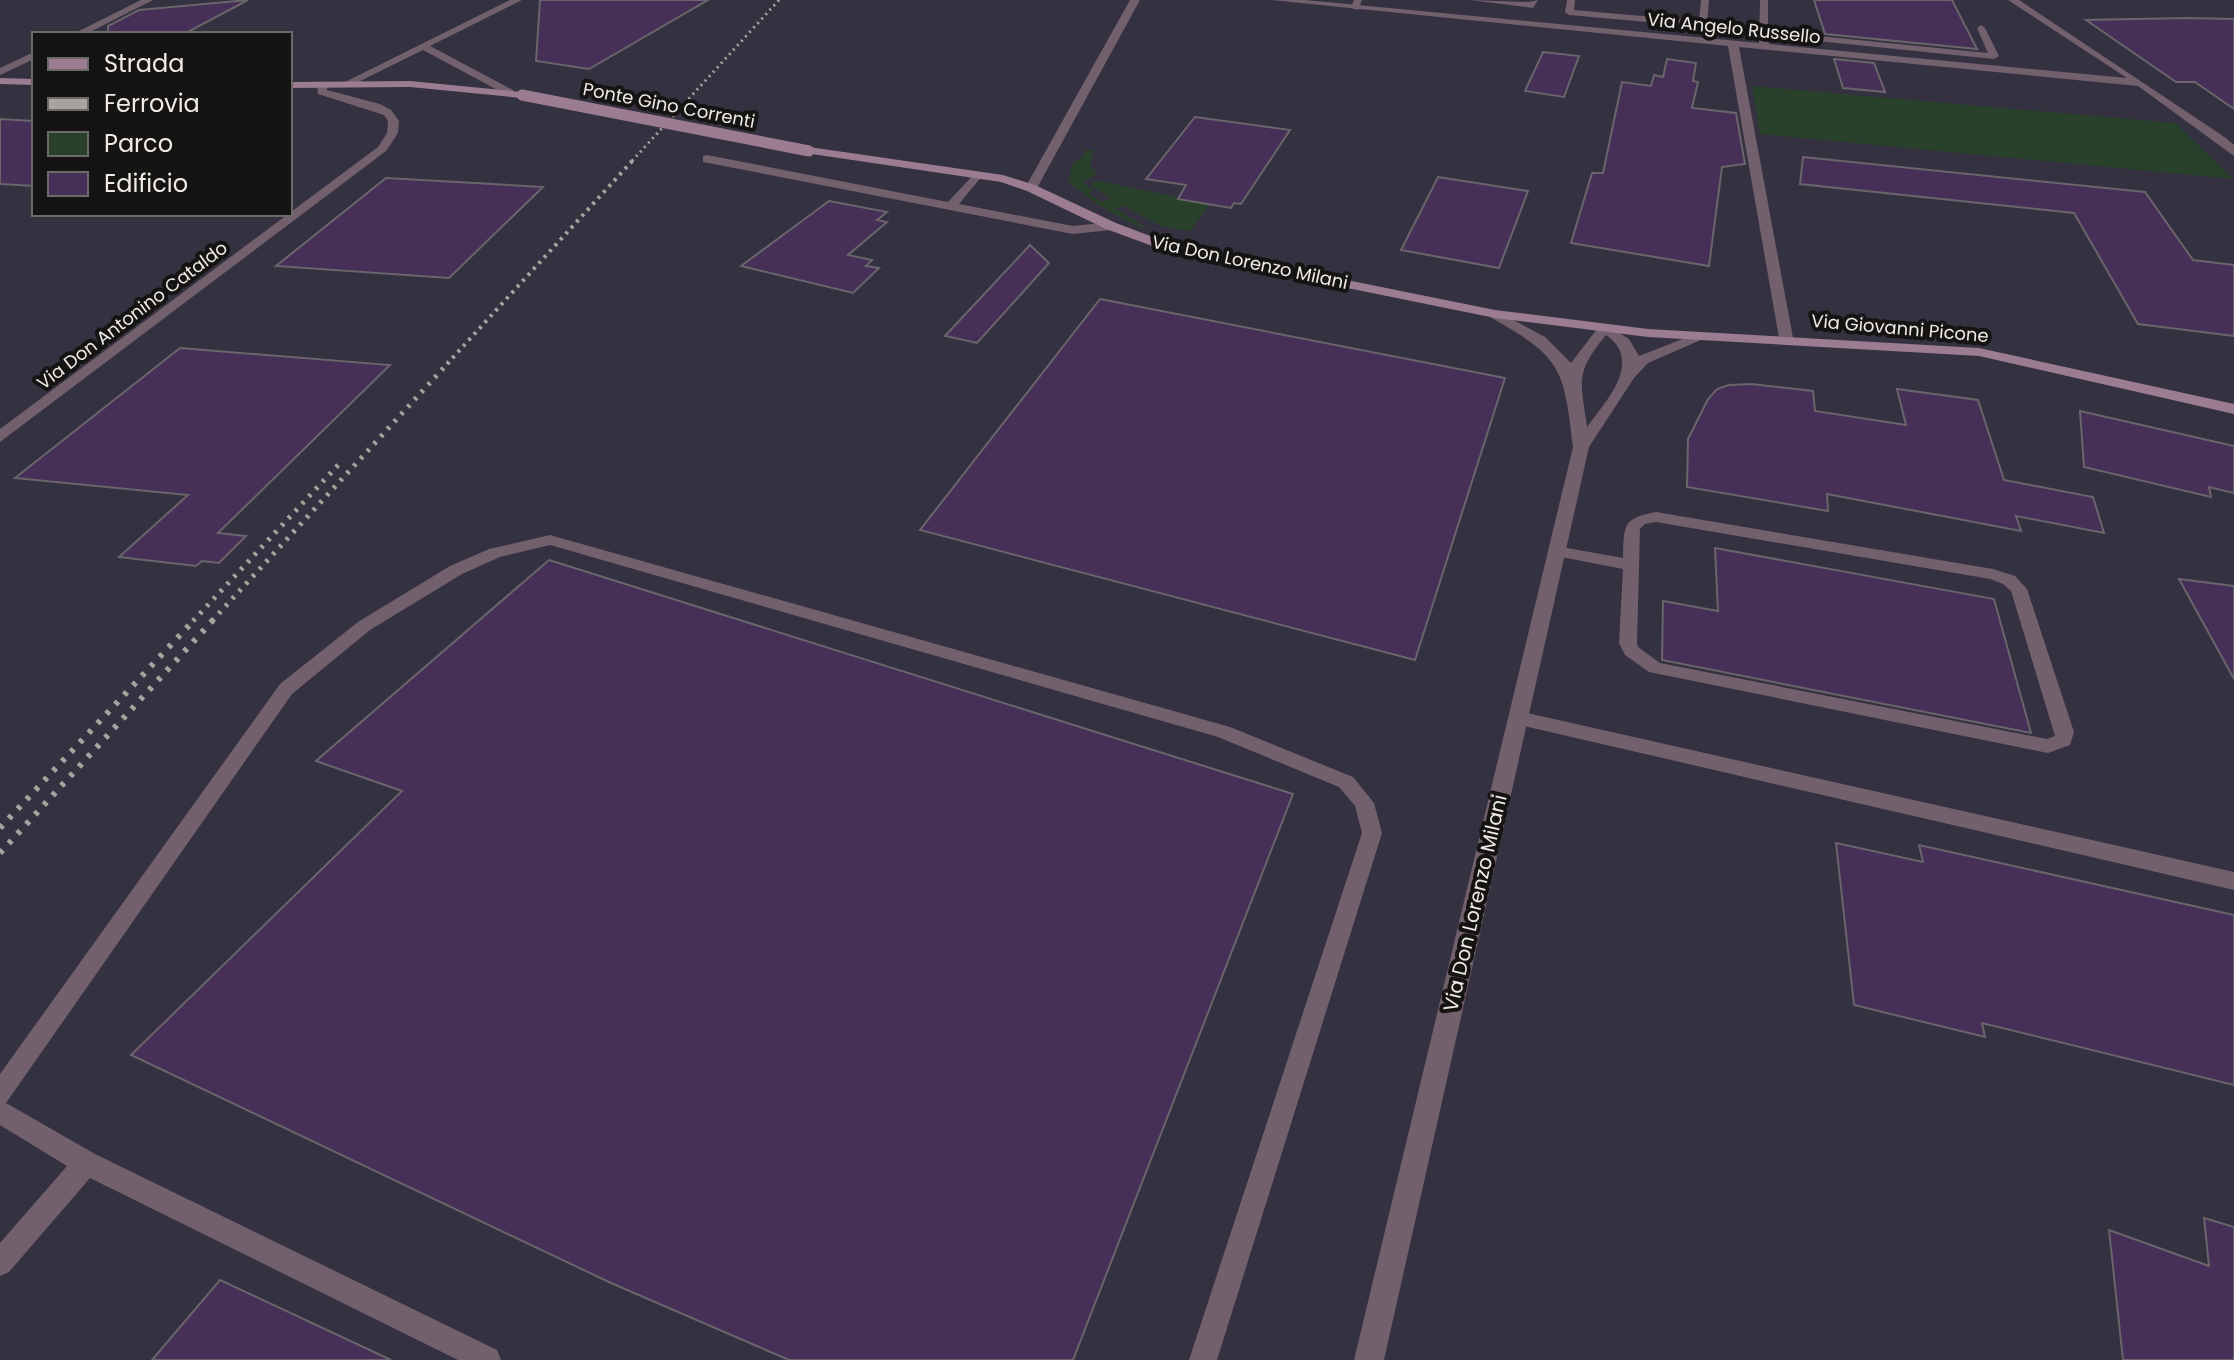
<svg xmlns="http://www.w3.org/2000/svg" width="2234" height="1360" font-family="Poppins,sans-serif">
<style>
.industrial{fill:#343141;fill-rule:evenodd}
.green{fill:#29412b}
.building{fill:#473057;stroke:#69656b;stroke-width:2}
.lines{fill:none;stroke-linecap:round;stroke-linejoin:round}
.lane{fill:#73606d;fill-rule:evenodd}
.street{fill:#73606d;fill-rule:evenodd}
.secondary{fill:#9b7c91;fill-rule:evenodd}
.rail-far3{stroke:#a7a39f;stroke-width:3;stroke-dasharray:2 4;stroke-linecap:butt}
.rail-far2{stroke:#a7a39f;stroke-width:4;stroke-dasharray:3 5;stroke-linecap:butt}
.rail-far1{stroke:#a7a39f;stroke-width:5;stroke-dasharray:3 7;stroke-linecap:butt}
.rail{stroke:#a7a39f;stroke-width:6;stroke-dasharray:4 9;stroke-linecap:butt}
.secondary-bridge{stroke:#9b7c91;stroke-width:11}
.labels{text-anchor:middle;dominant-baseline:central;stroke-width:8;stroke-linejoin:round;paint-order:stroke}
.far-street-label{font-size:18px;fill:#edeae7;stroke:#161412}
.street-label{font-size:20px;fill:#edeae7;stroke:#161412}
</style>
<rect width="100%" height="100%" fill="#302b27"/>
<path class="industrial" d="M0,0H2234V1360H0ZM34,34H290V214H34Z"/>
<g class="green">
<path d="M1752,86L2175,123L2234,179L1760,134Z"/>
<path d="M1086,150H1094L1090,165L1097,174L1083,182L1092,191L1088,193L1102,202L1111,198L1091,186L1095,180L1210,204L1190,231L1163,227L1123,206L1115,208L1150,230C1120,220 1091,202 1068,181L1073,162L1082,158Z"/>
</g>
<g class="building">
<path d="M248,0L184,34H108V26L139,10Z"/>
<path d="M540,0H708L589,69L536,61Z"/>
<path d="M1814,0H1952L1977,49L1825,34Z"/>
<path d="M2187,18L2234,19V109L2195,82H2176L2086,20Z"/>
<path d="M1543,52L1579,56L1564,97L1525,91Z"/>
<path d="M1667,59L1696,63L1693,81L1698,82L1692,108L1736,113L1745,164L1722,167L1709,266L1571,243L1592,173H1603L1622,82L1651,86L1654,75L1663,77Z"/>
<path d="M1834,59L1874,63L1885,92L1843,88Z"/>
<path d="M1195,117L1290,130L1241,204L1234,203L1231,208L1178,199L1186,185L1146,179Z"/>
<path d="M0,119L34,121V186L0,184Z"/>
<path d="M1803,157L2145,192L2193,260L2234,265V336L2138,324L2074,213L1800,184Z"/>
<path d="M1438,177L1528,191L1499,268L1401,250Z"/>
<path d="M386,178L543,187L449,278L276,266Z"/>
<path d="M829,201L887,212L877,220L887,222L848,255L872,260L866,266L879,268L853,293L741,266Z"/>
<path d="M1030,245L1049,263L977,343L945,336Z"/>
<path d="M1100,299L1505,378L1415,660L920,530Z"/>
<path d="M180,348L390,365L218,533L246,536L219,563L202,561L196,566L119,557L188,495L15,478Z"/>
<path d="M1751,384L1813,391L1815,411L1906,425L1897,389L1978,400L2004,480L2093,497L2104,533L2016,516L2021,531L1827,494L1828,511L1687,487L1688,439L1708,399L1717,389L1729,385Z"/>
<path d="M2080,411L2234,446V493L2209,487L2211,497L2084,467Z"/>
<path d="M1715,548L1994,599L2031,733L1662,660L1663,601L1718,611Z"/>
<path d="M549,560L1293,794L1073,1360H789L611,1283L131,1055L402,791L316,761Z"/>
<path d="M2179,579L2234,586V679Z"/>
<path d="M1836,843L1923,862L1919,845L2234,915V1085L1982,1023L1985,1037L1854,1005Z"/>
<path d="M2204,1218L2234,1227V1360H2123L2109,1230L2209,1266Z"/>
<path d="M220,1280L391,1360H152Z"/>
</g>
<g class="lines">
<g class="lane">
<path d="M1354,0H1362L1358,10L1351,8Z"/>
<path d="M1470,0L1529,2L1538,0L1533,8Z"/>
<path d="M1567,0H1575L1574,10L1699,21L1701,0H1709L1707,24L1703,27L1569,15L1565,12Z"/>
<path d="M1760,0H1768V31L1988,53L1977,28L1981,25L1985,28L1999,56L1994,59L1768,36L1769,44L1764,47L1759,44Z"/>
<path d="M1656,512L1993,569L2015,576L2027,589L2074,732L2070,745L2048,753L1649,672L1625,655L1619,643L1623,569L1556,556L1548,551L1556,546L1623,558C1624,526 1622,518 1656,512ZM1656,522L1990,579L2003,584L2011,591L2055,736L2047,739L1660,663L1638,647L1637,643L1640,529L1645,524Z"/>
<path d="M550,535L1230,727L1353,777L1374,803L1382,833L1217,1360H1189L1362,833L1355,806L1339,787L1218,737L550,545L500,557L462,574L370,630L292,694L6,1103L95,1154L497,1350L501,1360H458L90,1178L9,1272L0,1276V1243L67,1166L0,1125V1074L280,684L358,622L450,566L489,549Z"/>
<path d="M1518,711L2234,872V890L1511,723L1509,718L1511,713Z"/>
</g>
<g class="street">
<path d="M141,0H153L86,34H73Z"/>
<path d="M510,0H522L430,46L513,90V94H505L423,50L350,86L341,84Z"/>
<path d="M1130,0H1140L1037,188L1027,191L1025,188Z"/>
<path d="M1271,0H1305L2127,78L2008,0H2019L2226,138L2234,145V156L2138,86L1739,47L1793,338L1786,342L1779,338L1728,46Z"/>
<path d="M34,52V59L0,75V68Z"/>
<path d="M322,82L327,85V90L380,104L391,110L399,121L398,133L386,151L0,442V429L378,147L387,133L388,121L384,115L318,94L317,85Z"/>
<path d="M707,155L948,202L977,171L983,175L959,204L1073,226L1111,222L1117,226L1111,230L1073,234L703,162V156Z"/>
<path d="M1495,310L1545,337L1571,363L1600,325L1605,324L1629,339L1639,356L1698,333L1710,336L1648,363L1634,378L1589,447L1384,1360H1354L1573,447C1564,367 1561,357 1490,317V311ZM1606,335C1644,361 1606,401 1587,427C1581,381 1574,374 1606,335Z"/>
</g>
<g class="secondary">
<path d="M0,78L34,79V85L0,84Z"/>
<path d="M410,81L522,92L527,95L522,98L410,87L290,88V82Z"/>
<path d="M809,147L1003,175L1035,185L1116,223L1174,245L1495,310L1648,329L1979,348L2234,404V414L1979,356L1648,337L1495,318L1166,251L1106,229L1027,191L1001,182L805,153V149Z"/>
</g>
<path class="rail-far3" d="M632,161L779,0"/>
<path class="rail-far2" d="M447,364L634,159"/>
<g class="rail-far1">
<path d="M193,621L340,463"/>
<path d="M212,621L449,362"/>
</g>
<g class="rail">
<path d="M0,828L195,619"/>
<path d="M0,853L214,619"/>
</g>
<path class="secondary-bridge" d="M522,95L809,151"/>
</g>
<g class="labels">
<g class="far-street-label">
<text transform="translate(1734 28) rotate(6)">Via Angelo Russello</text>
<text transform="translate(669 105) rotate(11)">Ponte Gino Correnti</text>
<text transform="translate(1250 262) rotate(12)">Via Don Lorenzo Milani</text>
<text transform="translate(132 315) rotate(-37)">Via Don Antonino Cataldo</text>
<text transform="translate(1900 328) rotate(5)">Via Giovanni Picone</text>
</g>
<g class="street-label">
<text transform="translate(1475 903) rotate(-77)">Via Don Lorenzo Milani</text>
</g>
</g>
<rect x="32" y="32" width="260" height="184" fill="#161412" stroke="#6c6a67" stroke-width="2"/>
<rect x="48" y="58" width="40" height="12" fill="#9b7c91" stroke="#6c6a67" stroke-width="2"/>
<text x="104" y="72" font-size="24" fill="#edeae7">Strada</text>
<rect x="48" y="98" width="40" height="12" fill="#a7a39f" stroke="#6c6a67" stroke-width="2"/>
<text x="104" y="112" font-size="24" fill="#edeae7">Ferrovia</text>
<rect x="48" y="132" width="40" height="24" fill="#29412b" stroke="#6c6a67" stroke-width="2"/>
<text x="104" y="152" font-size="24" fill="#edeae7">Parco</text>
<rect x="48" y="172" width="40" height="24" fill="#473057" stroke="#6c6a67" stroke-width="2"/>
<text x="104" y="192" font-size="24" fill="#edeae7">Edificio</text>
</svg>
